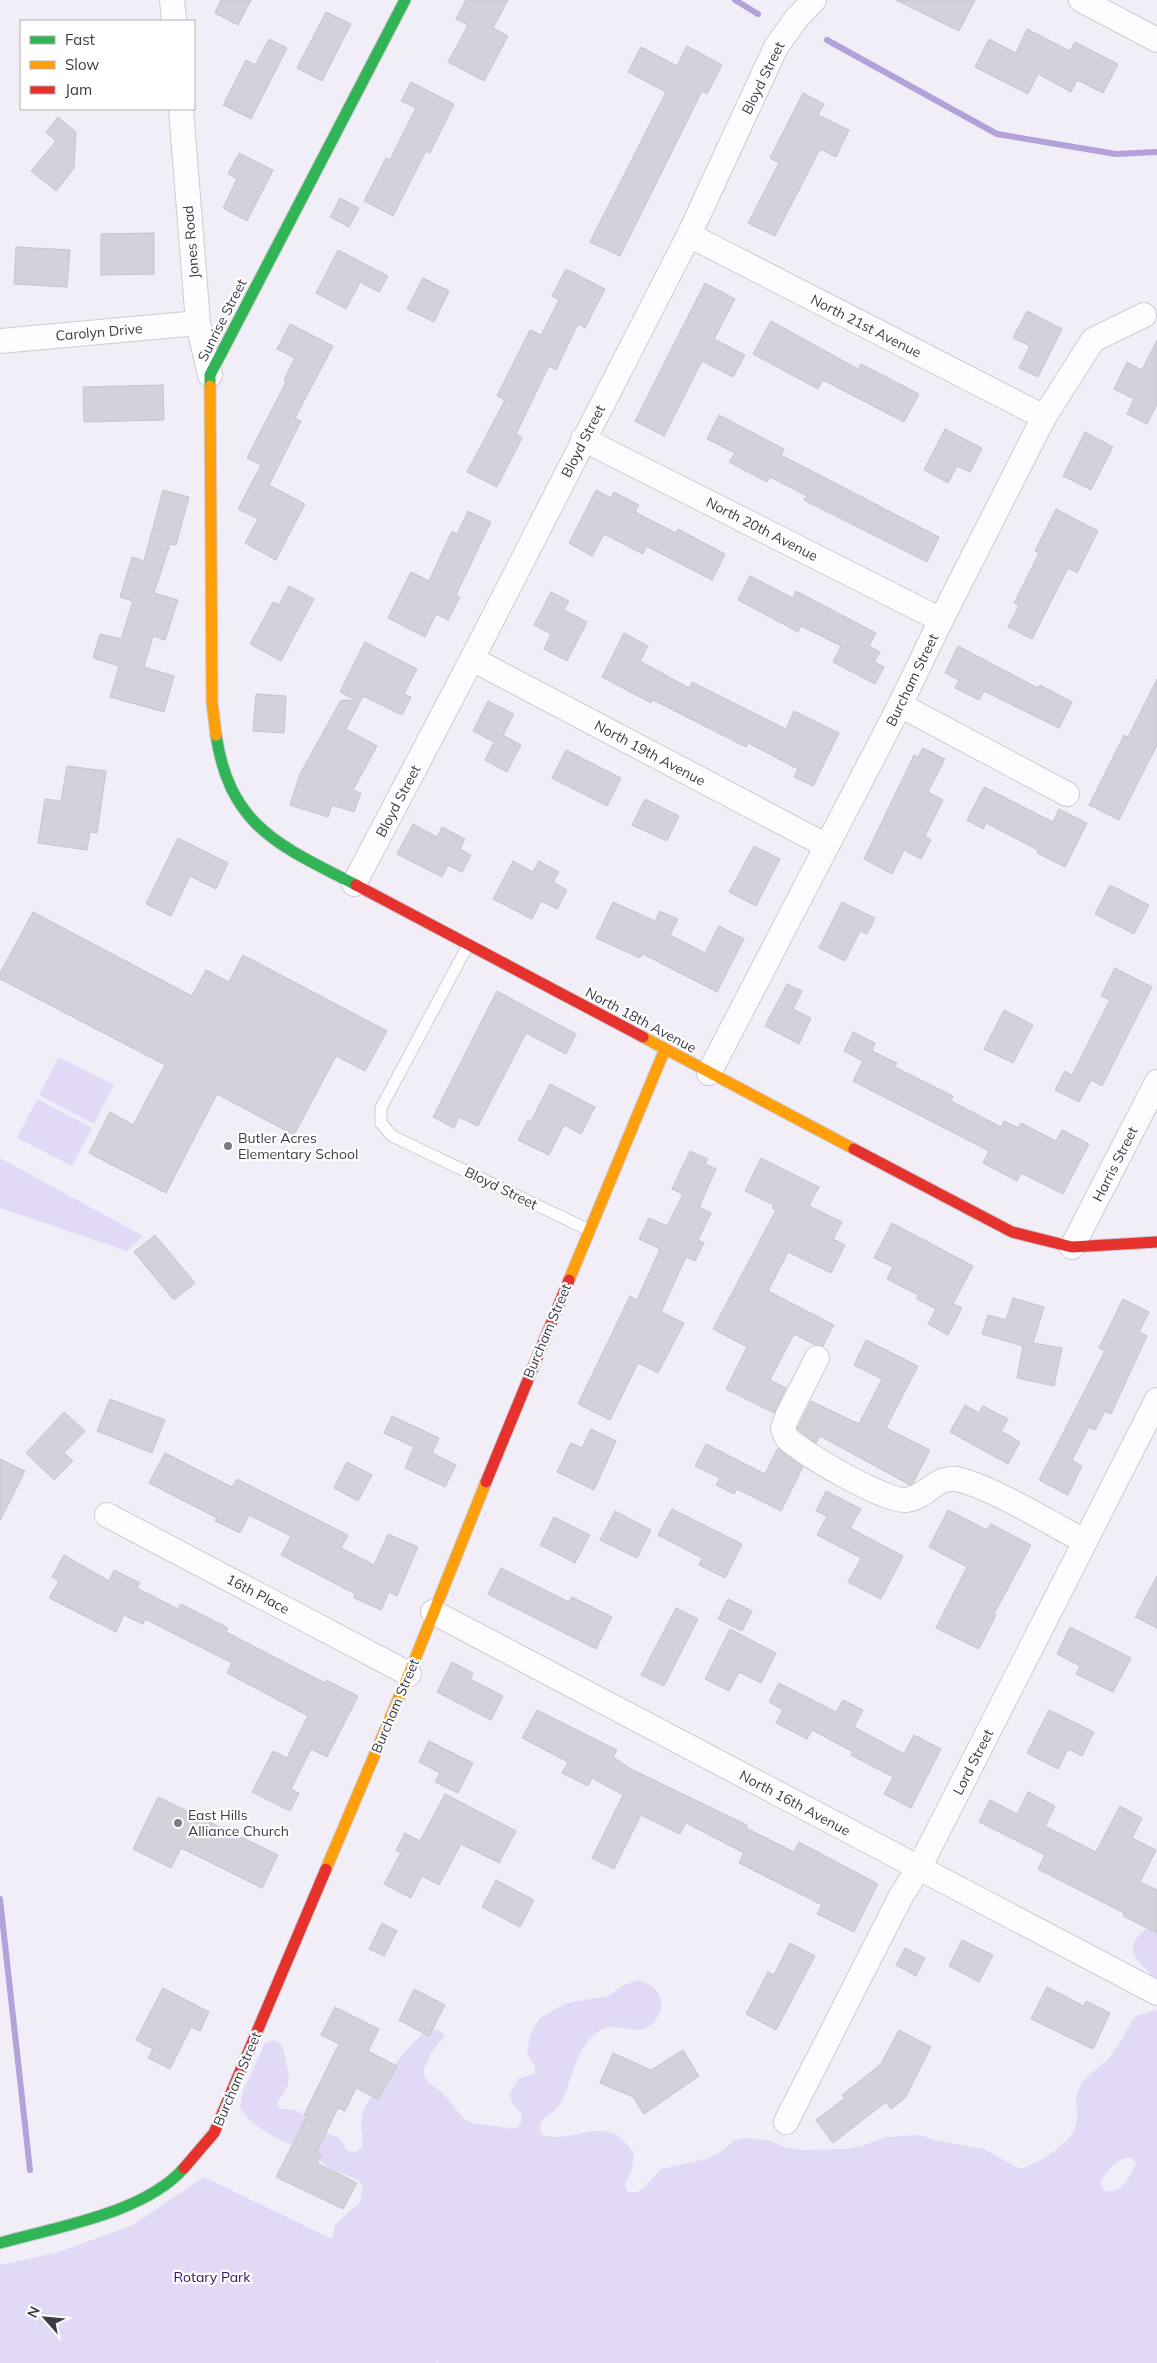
<svg xmlns="http://www.w3.org/2000/svg" width="1157" height="2363" font-family="Mulish,sans-serif">
<style>
.green{fill:#e2d9f7;fill-rule:evenodd}
.lines{fill:none;stroke-linecap:round;stroke-linejoin:round}
.stream{stroke:#b3a1d9;stroke-width:6}
.building{fill:#d4d1db;stroke:#c6c4cd}
.lane-casing{stroke:#cecbd5;stroke-width:13}
.street-casing{stroke:#cecbd5;stroke-width:26}
.fast-casing{stroke:#cecbd5;stroke-width:13}
.slow-casing{stroke:#cecbd5;stroke-width:13}
.jam-casing{stroke:#cecbd5;stroke-width:13}
.lane{stroke:#fdfcfe;stroke-width:11}
.street{stroke:#fdfcfe;stroke-width:24}
.fast{stroke:#30b455;stroke-width:11}
.slow{stroke:#ff9f0a;stroke-width:11}
.jam{stroke:#e5322d;stroke-width:11}
.poi-dot{fill:#7c7a84;stroke:#fff;stroke-width:2}
.labels{text-anchor:middle;dominant-baseline:central;stroke-width:4.5;stroke-linejoin:round;paint-order:stroke}
.street-label{font-size:14px;fill:#3d3b45;stroke:#fff}
.poi-label{font-size:14px;fill:#3d3b45;stroke:#fff;text-anchor:start}
.park-label{font-size:14px;fill:#390e6a;stroke:#fff}
</style>
<rect width="100%" height="100%" fill="#f1eef8"/>
<g class="green">
<path d="M59,1057L114,1085L94,1124L39,1095Z"/>
<path d="M37,1099L92,1128L72,1166L17,1138Z"/>
<path d="M0,1158L143,1236L127,1251L0,1208Z"/>
<path d="M1151,1926H1157V1986C1154,1982 1152,1977 1149,1972C1146,1968 1141,1965 1138,1961C1126,1947 1138,1933 1151,1926Z"/>
<path d="M638,1980C647,1983 655,1986 659,1995C662,2001 662,2007 659,2014C644,2046 620,2017 599,2031C575,2047 573,2079 561,2102C554,2116 536,2115 541,2134C572,2148 606,2107 634,2154L632,2169L625,2184L628,2192H637L644,2187L661,2169L707,2159L722,2151L735,2140L743,2138L769,2140L784,2147L800,2150L846,2149L862,2146L886,2137L920,2135L935,2140L984,2149L1020,2169C1038,2165 1075,2141 1077,2121C1079,2108 1072,2097 1081,2084C1088,2074 1098,2069 1106,2061C1119,2048 1125,2030 1136,2016L1157,2010V2363H438V2359L436,2363H0V2265L55,2253L131,2226L204,2177L332,2239L335,2225L360,2202L363,2185C354,2175 345,2176 333,2170C326,2167 321,2161 314,2157C289,2142 257,2134 240,2108L243,2091L265,2043L273,2040C283,2044 283,2048 285,2058C290,2077 292,2085 278,2101L279,2109L296,2110L303,2115L314,2128L338,2137L347,2151L356,2152L362,2147C364,2135 359,2125 363,2112C368,2098 412,2040 425,2032C430,2029 434,2029 440,2030L445,2035L431,2053L424,2068V2076L428,2082L443,2093L464,2119L472,2123L515,2129L521,2123L522,2115L511,2101L510,2093L519,2078L535,2074V2067L527,2053L530,2036L538,2020L545,2015L567,2003L608,1996L622,1986ZM1131,2157L1136,2164C1129,2178 1123,2193 1105,2191L1100,2184C1107,2170 1115,2159 1131,2157Z"/>
</g>
<g class="lines">
<g class="stream">
<path d="M735,0L758,14"/>
<path d="M827,40L997,134L1116,154L1157,152"/>
<path d="M0,1899L30,2170"/>
</g>
</g>
<g class="building">
<path d="M221,0H251L238,25L215,13Z"/>
<path d="M466,0H508L493,28L508,36L484,81L448,62L468,25L456,19Z"/>
<path d="M896,0H975L959,31Z"/>
<path d="M326,12L351,24L322,81L297,68Z"/>
<path d="M1027,29L1070,51L1075,42L1118,64L1103,93L1077,80L1071,92L1038,74L1028,94L975,67L989,39L1016,53Z"/>
<path d="M269,39L287,48L251,119L223,105L246,60L255,65Z"/>
<path d="M687,46L722,65L707,94L702,91L620,256L590,242L666,92L628,72L641,47L677,66Z"/>
<path d="M411,82L454,104L430,153L426,151L393,216L364,201L386,158L390,160L416,108L401,101Z"/>
<path d="M803,93L824,104L818,115L849,130L836,157L820,149L775,236L748,223L779,163L770,158Z"/>
<path d="M58,117L76,132L74,168L56,191L31,171L56,141L46,132Z"/>
<path d="M239,153L273,170L247,221L223,208L237,179L228,174Z"/>
<path d="M340,198L359,208L349,227L330,217Z"/>
<path d="M154,233V274L101,275V234Z"/>
<path d="M16,247L70,250L67,287L14,284Z"/>
<path d="M338,250L388,276L379,292L360,282L346,309L316,293Z"/>
<path d="M566,269L605,289L585,328L578,324L556,370L549,366L516,434L522,438L497,487L467,472L505,400L497,396L530,330L541,335L559,300L552,296Z"/>
<path d="M423,278L449,291L434,322L407,309Z"/>
<path d="M705,283L735,299L714,339L745,355L733,377L702,361L664,436L635,421Z"/>
<path d="M1027,311L1062,329L1038,377L1019,368L1030,346L1013,338Z"/>
<path d="M771,321L858,369L861,364L919,394L904,422L823,380L818,389L753,354Z"/>
<path d="M290,324L333,346L295,418L301,421L269,485L305,504L276,560L245,543L258,519L238,509L261,465L247,458L286,382L284,380L295,358L277,349Z"/>
<path d="M1157,340V404L1147,424L1127,414L1134,399L1114,389L1127,362L1142,370Z"/>
<path d="M163,385L164,420L84,422L83,387Z"/>
<path d="M719,415L784,449L781,455L939,537L927,562L804,500L807,496L770,477L767,482L729,462L735,453L707,439Z"/>
<path d="M945,429L982,448L970,472L957,466L948,483L924,470Z"/>
<path d="M1085,432L1113,447L1091,490L1063,476Z"/>
<path d="M163,490L189,497L176,545L170,544L154,593L178,600L165,640L153,636L144,667L174,676L164,712L110,697L119,666L93,658L100,634L121,639L133,601L120,597L132,557L144,561Z"/>
<path d="M596,490L611,498L614,492L639,505L635,512L676,533L678,529L725,554L712,580L646,546L643,554L604,534L592,556L569,543Z"/>
<path d="M1056,509L1098,531L1077,573L1068,568L1032,639L1008,627L1019,606L1014,603L1039,553L1035,551Z"/>
<path d="M468,511L491,522L456,595L460,597L448,620L436,614L425,637L388,618L411,572L429,581L452,531L457,534Z"/>
<path d="M750,576L793,598L796,591L876,633L869,646L880,652L874,662L884,667L875,684L833,662L841,646L801,626L798,632L738,600Z"/>
<path d="M289,586L314,599L281,661L250,644L273,602L279,605Z"/>
<path d="M551,592L569,601L564,610L587,622L567,661L544,649L551,634L534,625Z"/>
<path d="M624,633L648,646L640,661L689,688L692,682L786,729L794,711L839,733L813,786L794,777L798,769L748,743L746,747L653,700L651,703L602,677Z"/>
<path d="M365,642L417,669L404,694L411,697L402,715L363,696L346,729L377,746L353,790L361,793L354,812L332,805L328,817L290,805L300,774L341,700L357,701L340,692Z"/>
<path d="M958,646L1038,688L1040,685L1072,702L1059,728L984,691L979,700L955,688L959,680L945,673Z"/>
<path d="M1157,679V745L1119,820L1089,805L1124,735L1128,737Z"/>
<path d="M256,694L286,696L284,733L253,731Z"/>
<path d="M488,701L514,714L503,735L521,745L507,772L485,760L494,742L473,731Z"/>
<path d="M923,748L945,759L928,792L943,800L925,836L931,840L921,859L904,850L892,874L864,859L914,755L918,757Z"/>
<path d="M566,750L621,778L607,806L552,778Z"/>
<path d="M67,766L106,771L97,833L90,832L87,850L38,843L45,799L61,801Z"/>
<path d="M984,787L1053,822L1059,809L1087,823L1065,867L1037,853L1038,850L986,823L983,829L967,820Z"/>
<path d="M645,799L679,816L667,841L632,825Z"/>
<path d="M413,824L437,837L442,827L465,839L460,849L471,855L462,872L448,865L442,877L397,854Z"/>
<path d="M178,838L228,863L216,889L190,876L171,916L146,904Z"/>
<path d="M754,846L780,859L756,906L729,892Z"/>
<path d="M513,861L533,872L539,861L559,872L553,882L567,890L557,909L541,901L532,919L493,899Z"/>
<path d="M1110,885L1149,905L1134,934L1095,914Z"/>
<path d="M613,902L655,921L660,911L678,919L670,935L705,953L719,926L744,939L717,992L643,954L640,958L596,938Z"/>
<path d="M842,902L875,918L867,934L860,931L845,961L819,948Z"/>
<path d="M33,912L192,996L206,970L229,982L243,955L387,1031L365,1071L336,1056L294,1135L217,1094L166,1193L89,1153L110,1112L133,1125L165,1065L0,979V973Z"/>
<path d="M1115,968L1152,987L1102,1086L1091,1080L1079,1102L1055,1090L1065,1071L1072,1075L1110,1000L1101,996Z"/>
<path d="M787,984L802,991L793,1009L811,1018L799,1044L765,1026Z"/>
<path d="M497,991L576,1034L566,1054L526,1033L478,1126L459,1117L454,1128L433,1117Z"/>
<path d="M1004,1010L1033,1025L1013,1063L984,1049Z"/>
<path d="M853,1032L875,1043L872,1051L897,1063L895,1067L953,1096L951,1101L1001,1127L1004,1121L1018,1128L1021,1123L1056,1141L1062,1130L1089,1144L1063,1194L1021,1173L1017,1181L983,1163L989,1151L853,1081L863,1061L844,1051Z"/>
<path d="M550,1084L595,1107L581,1134L564,1125L549,1155L518,1140L528,1120L531,1121Z"/>
<path d="M690,1151L708,1159L705,1164L716,1169L699,1207L711,1213L698,1240L704,1243L695,1261L686,1257L661,1312L684,1323L658,1373L638,1363L610,1420L578,1404L630,1296L637,1300L660,1249L639,1239L649,1218L667,1226L683,1194L672,1189Z"/>
<path d="M761,1158L819,1187L809,1206L842,1222L833,1239L845,1245L831,1273L788,1252L768,1291L834,1325L823,1346L815,1345L794,1334L770,1380L786,1388L774,1413L726,1389L747,1347L713,1329L776,1210L772,1208L774,1205L745,1191Z"/>
<path d="M892,1223L973,1266L953,1304L962,1308L948,1335L928,1324L936,1309L917,1299L918,1295L887,1279L893,1267L874,1258Z"/>
<path d="M155,1235L195,1283L174,1300L134,1252Z"/>
<path d="M1013,1298L1044,1307L1033,1343L1062,1348L1054,1386L1017,1378L1023,1346L982,1334L988,1315L1006,1320Z"/>
<path d="M1123,1299L1149,1312L1139,1332L1147,1336L1111,1414L1105,1411L1095,1430L1089,1427L1072,1460L1082,1466L1068,1495L1039,1480L1105,1351L1099,1348Z"/>
<path d="M866,1340L918,1366L886,1428L930,1450L913,1483L910,1485L820,1436L816,1443L797,1429L811,1401L859,1424L882,1379L854,1365Z"/>
<path d="M110,1399L165,1420L152,1453L97,1431Z"/>
<path d="M965,1405L979,1413L983,1406L1008,1419L1001,1431L1020,1442L1008,1464L950,1432Z"/>
<path d="M64,1412L85,1431L64,1453L73,1461L54,1480L26,1453Z"/>
<path d="M392,1416L439,1438L432,1453L456,1465L445,1487L405,1468L414,1447L384,1433Z"/>
<path d="M591,1429L616,1441L594,1490L557,1472L571,1443L582,1448Z"/>
<path d="M706,1444L765,1474L778,1448L803,1467L781,1511L737,1489L734,1494L716,1485L720,1478L695,1466Z"/>
<path d="M165,1453L232,1487L237,1479L348,1535L341,1548L374,1565L388,1534L418,1547L397,1596L389,1592L381,1610L354,1598L355,1594L281,1555L291,1536L249,1515L240,1533L215,1521L217,1518L149,1483Z"/>
<path d="M0,1459L25,1471L0,1521Z"/>
<path d="M347,1462L372,1475L358,1501L334,1488Z"/>
<path d="M826,1491L861,1509L850,1528L903,1556L881,1599L848,1582L861,1558L817,1535L827,1516L816,1511Z"/>
<path d="M672,1509L742,1544L725,1578L699,1565L702,1558L658,1535Z"/>
<path d="M948,1510L987,1530L991,1524L1031,1545L994,1614L996,1615L979,1649L936,1628L967,1567L929,1547Z"/>
<path d="M615,1511L651,1530L637,1558L600,1540Z"/>
<path d="M554,1517L590,1535L575,1563L540,1545Z"/>
<path d="M64,1555L109,1581L114,1570L140,1583L137,1588L178,1609L181,1604L228,1628L226,1632L325,1683L326,1680L358,1696L327,1757L311,1749L291,1789L299,1793L290,1811L252,1792L273,1751L287,1758L308,1716L227,1673L232,1663L145,1619L143,1624L124,1615L116,1632L49,1598L59,1581L52,1577Z"/>
<path d="M501,1568L569,1602L572,1597L612,1617L596,1649L488,1594Z"/>
<path d="M1157,1576V1628L1135,1617Z"/>
<path d="M728,1599L752,1611L742,1631L718,1619Z"/>
<path d="M676,1608L698,1619L664,1686L641,1675Z"/>
<path d="M1070,1627L1131,1658L1113,1692L1076,1674L1080,1666L1057,1654Z"/>
<path d="M730,1629L776,1653L761,1683L739,1672L729,1691L705,1679Z"/>
<path d="M452,1662L473,1673L470,1679L503,1696L491,1720L437,1692Z"/>
<path d="M779,1683L836,1712L843,1700L863,1710L854,1727L904,1754L914,1735L941,1749L911,1808L884,1794L893,1777L851,1755L853,1752L812,1730L807,1739L776,1723L783,1710L769,1702Z"/>
<path d="M537,1710L617,1750L613,1757L631,1769L747,1825L746,1828L794,1852L799,1842L878,1884L854,1932L817,1914L822,1905L739,1863L744,1853L686,1823L680,1834L641,1815L614,1869L592,1858L623,1795L592,1778L588,1786L562,1773L568,1762L522,1738Z"/>
<path d="M1049,1710L1094,1732L1082,1756L1068,1749L1058,1769L1027,1753Z"/>
<path d="M429,1741L473,1763L458,1793L435,1782L440,1773L419,1762Z"/>
<path d="M1028,1792L1055,1806L1045,1826L1096,1852L1120,1806L1142,1818L1132,1838L1156,1850L1140,1882L1157,1890V1933L1123,1916L1124,1913L1038,1869L1045,1855L979,1822L990,1800L1017,1814Z"/>
<path d="M445,1794L516,1831L499,1863L461,1844L439,1885L422,1876L411,1898L384,1884L401,1853L396,1850L405,1833L420,1841Z"/>
<path d="M158,1797L278,1855L262,1888L181,1848L171,1868L133,1849Z"/>
<path d="M496,1880L534,1900L520,1927L482,1907Z"/>
<path d="M382,1923L397,1931L384,1956L369,1949Z"/>
<path d="M962,1940L993,1955L979,1982L949,1966Z"/>
<path d="M790,1943L815,1956L776,2030L746,2014L768,1972L774,1975Z"/>
<path d="M905,1948L925,1958L916,1976L896,1965Z"/>
<path d="M1047,1987L1084,2006L1086,2001L1110,2013L1093,2049L1031,2019Z"/>
<path d="M163,1988L209,2012L200,2031L191,2027L170,2069L148,2058L153,2049L136,2040Z"/>
<path d="M414,1989L445,2005L429,2036L399,2020Z"/>
<path d="M335,2007L379,2029L368,2051L397,2066L378,2099L356,2088L345,2111L338,2108L316,2153L321,2155L317,2163L357,2183L343,2209L276,2177L307,2116L304,2115L339,2044L321,2035Z"/>
<path d="M899,2030L931,2047L905,2098L891,2109L886,2102L833,2143L816,2120L845,2098L842,2095L881,2064Z"/>
<path d="M683,2050L699,2076L644,2114L633,2097L600,2083L613,2053L651,2070Z"/>
</g>
<g class="lines">
<defs>
<path id="lane" d="M468,945L381,1108V1123L392,1136L589,1230"/>
<g id="street">
<path d="M172,0L174,21"/>
<path d="M1081,0L1157,40"/>
<path d="M181,109L198,323L210,375"/>
<path d="M689,235L1044,417"/>
<path d="M0,341L198,323"/>
<path d="M583,439L941,620"/>
<path d="M472,659L827,846"/>
<path d="M900,705L1067,794"/>
<path d="M354,884L472,659L689,235L776,47L796,19L814,0"/>
<path d="M709,1073L900,705L941,620L1044,417L1093,340L1144,315"/>
<path d="M1072,1247L1157,1082"/>
<path d="M817,1358L787,1417L783,1428C784,1432 785,1436 788,1439C803,1454 886,1502 906,1500C927,1498 937,1473 961,1480C1001,1492 1046,1521 1084,1541"/>
<path d="M107,1515L409,1674"/>
<path d="M433,1612L1157,1993"/>
<path d="M786,2122L901,1896L919,1868L1157,1400"/>
</g>
<g id="fast">
<path d="M210,386V375L405,0"/>
<path d="M216,735C230,828 281,846 356,885"/>
<path d="M0,2243C56,2227 145,2213 184,2168"/>
</g>
<g id="slow">
<path d="M210,386L212,702L216,735"/>
<path d="M643,1037L854,1149"/>
<path d="M569,1280L665,1049"/>
<path d="M326,1869L409,1674L486,1482"/>
</g>
<g id="jam">
<path d="M356,885L643,1037"/>
<path d="M854,1149L1012,1232L1072,1247L1157,1242"/>
<path d="M486,1482L569,1280"/>
<path d="M184,2168L214,2133L326,1869"/>
</g>
</defs>
<use href="#lane" class="lane-casing"/>
<use href="#street" class="street-casing"/>
<use href="#fast" class="fast-casing"/>
<use href="#slow" class="slow-casing"/>
<use href="#jam" class="jam-casing"/>
<use href="#lane" class="lane"/>
<use href="#street" class="street"/>
<use href="#fast" class="fast"/>
<use href="#slow" class="slow"/>
<use href="#jam" class="jam"/>
</g>
<g class="poi-dot">
<circle cx="228" cy="1146" r="5"/>
<circle cx="178" cy="1823" r="5"/>
</g>
<g class="labels">
<g class="street-label">
<text transform="translate(763 78) rotate(-64)">Bloyd Street</text>
<text transform="translate(191 242) rotate(-95)">Jones Road</text>
<text transform="translate(222 320) rotate(-63)">Sunrise Street</text>
<text transform="translate(866 326) rotate(27)">North 21st Avenue</text>
<text transform="translate(99 332) rotate(-5)">Carolyn Drive</text>
<text transform="translate(583 441) rotate(-63)">Bloyd Street</text>
<text transform="translate(762 529) rotate(27)">North 20th Avenue</text>
<text transform="translate(912 680) rotate(-64)">Burcham Street</text>
<text transform="translate(650 753) rotate(28)">North 19th Avenue</text>
<text transform="translate(398 801) rotate(-62)">Bloyd Street</text>
<text transform="translate(641 1020) rotate(28)">North 18th Avenue</text>
<text transform="translate(1115 1164) rotate(-63)">Harris Street</text>
<text transform="translate(501 1188) rotate(26)">Bloyd Street</text>
<text transform="translate(547 1331) rotate(-67)">Burcham Street</text>
<text transform="translate(258 1594) rotate(28)">16th Place</text>
<text transform="translate(395 1706) rotate(-67)">Burcham Street</text>
<text transform="translate(973 1762) rotate(-63)">Lord Street</text>
<text transform="translate(795 1803) rotate(28)">North 16th Avenue</text>
<text transform="translate(237 2079) rotate(-67)">Burcham Street</text>
</g>
<g class="poi-label">
<text x="238" y="1138">Butler Acres<tspan x="238" dy="16">Elementary School</tspan></text>
<text x="188" y="1815">East Hills<tspan x="188" dy="16">Alliance Church</tspan></text>
</g>
<g class="park-label">
<text x="212" y="2277">Rotary Park</text>
</g>
</g>
<rect x="20" y="20" width="175" height="90" fill="#ffffff" stroke="#b1b1b5"/>
<rect x="30" y="36" width="25" height="8" fill="#30b455" stroke="#b1b1b5"/>
<text x="65" y="45" font-size="15" fill="#3d3b45">Fast</text>
<rect x="30" y="61" width="25" height="8" fill="#ff9f0a" stroke="#b1b1b5"/>
<text x="65" y="70" font-size="15" fill="#3d3b45">Slow</text>
<rect x="30" y="86" width="25" height="8" fill="#e5322d" stroke="#b1b1b5"/>
<text x="65" y="95" font-size="15" fill="#3d3b45">Jam</text>
<g transform="translate(45 2318) rotate(297)" stroke="#ffffff" stroke-width="4" paint-order="stroke">
<path d="M0-4L9 19L0 12L-9 19Z" fill="#3d3b45"/>
<text y="-8" font-size="14" font-weight="bold" text-anchor="middle" fill="#3d3b45">N</text>
</g>
</svg>
